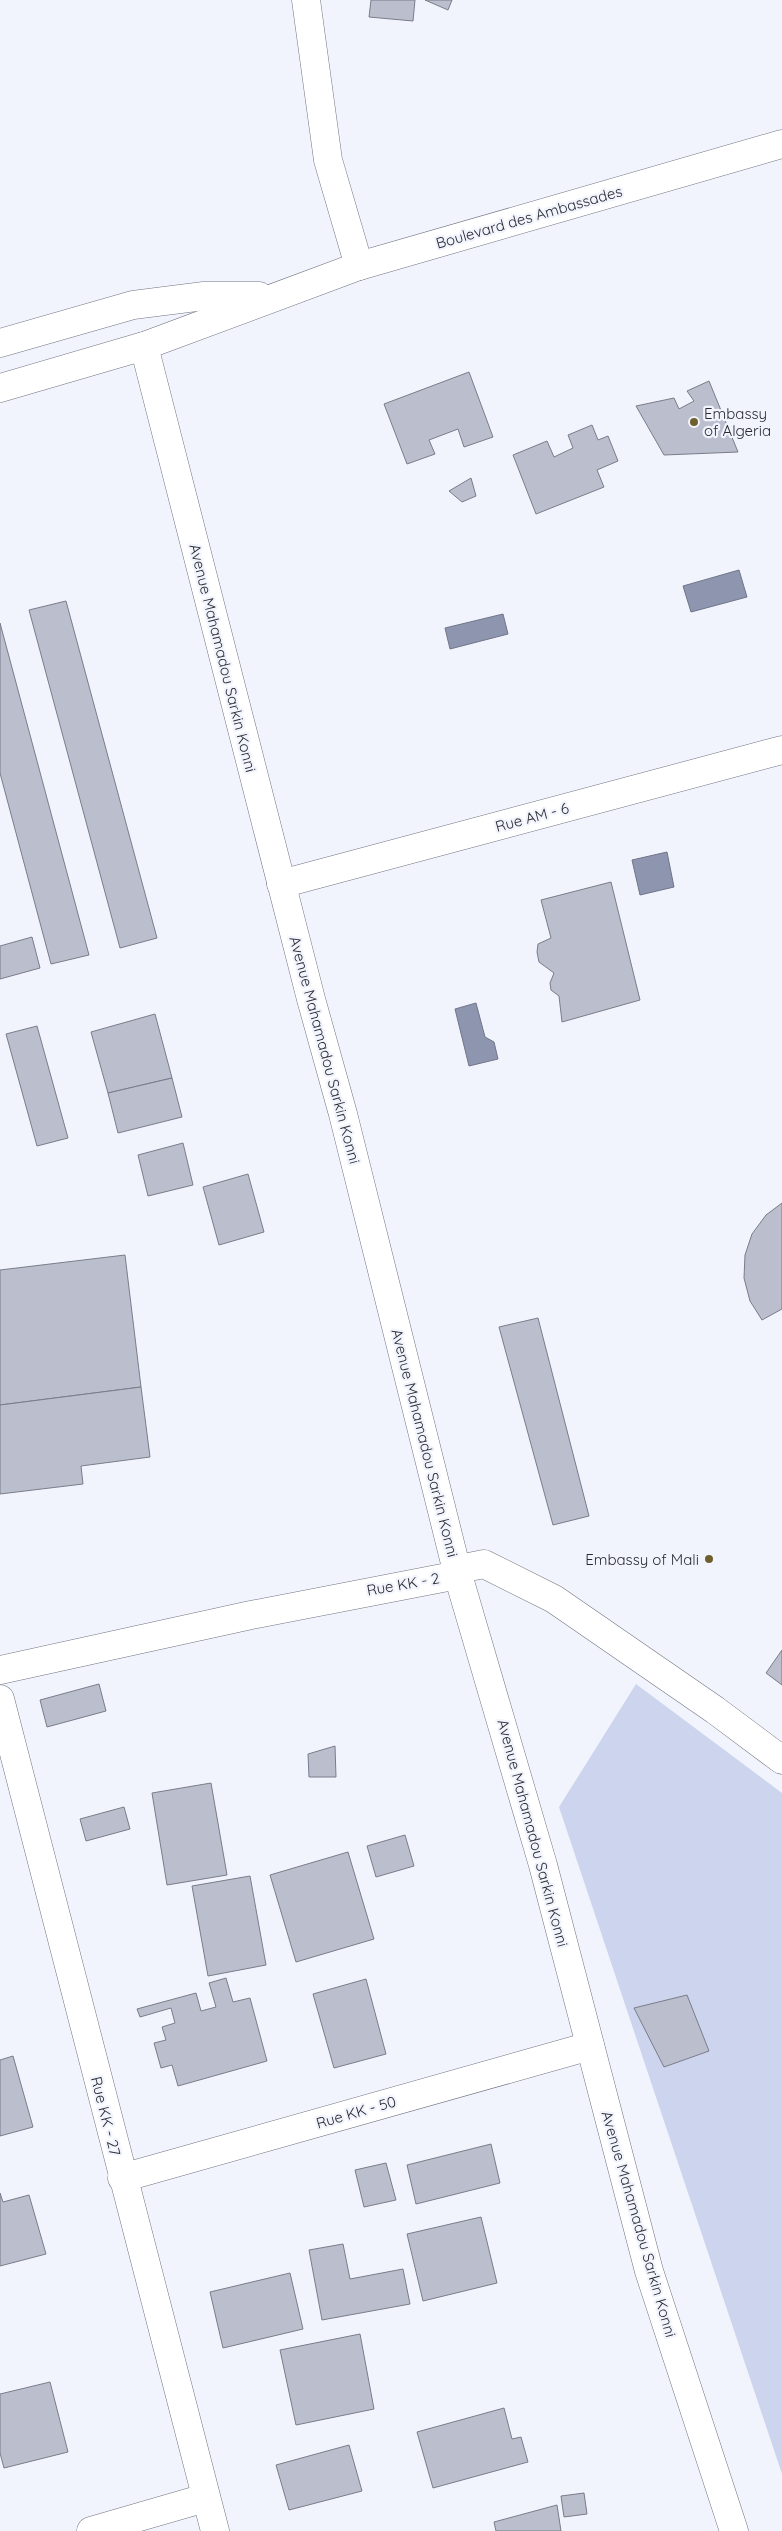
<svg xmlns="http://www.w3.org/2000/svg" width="782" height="2531" font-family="Quicksand,sans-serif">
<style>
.green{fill:#cdd4ed}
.water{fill:#8e95af;stroke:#707589}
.building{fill:#bbbfcd;stroke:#797d8a}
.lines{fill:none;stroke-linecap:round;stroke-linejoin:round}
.minor-casing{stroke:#707481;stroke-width:29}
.major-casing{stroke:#707481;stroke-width:29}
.minor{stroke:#fff;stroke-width:28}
.major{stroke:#fff;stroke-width:28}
.poi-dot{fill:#6e5f2d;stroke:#f2f4fd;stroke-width:2}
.labels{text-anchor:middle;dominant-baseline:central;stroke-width:4.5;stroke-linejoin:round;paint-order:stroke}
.street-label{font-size:15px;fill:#292b31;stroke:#f2f4fd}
.poi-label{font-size:15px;fill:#292b31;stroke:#f2f4fd;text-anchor:start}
</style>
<rect width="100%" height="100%" fill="#f2f4fd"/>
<path class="green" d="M636,1684L782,1793V2474L559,1807Z"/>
<g class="water">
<path d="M739,570L747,597L691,612L683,586Z"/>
<path d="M503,614L508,634L450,649L445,628Z"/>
<path d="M667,852L674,887L640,895L632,860Z"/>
<path d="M476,1003L485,1037L494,1042L498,1059L469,1066L455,1009Z"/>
</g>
<g class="building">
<path d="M371,0H415L413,21L369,17Z"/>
<path d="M425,0H452L448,10Z"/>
<path d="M469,372L493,437L464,447L458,429L429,440L435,454L407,464L384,404Z"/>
<path d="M709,381L738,452L664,455L636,406L674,398L679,409L694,401L687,391Z"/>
<path d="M592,425L598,440L608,436L618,461L597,470L604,487L536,514L513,455L547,441L554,457L573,448L568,435Z"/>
<path d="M471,478L476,496L462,502L449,491Z"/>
<path d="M66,601L157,938L120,948L29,610Z"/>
<path d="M0,623L89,955L51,964L0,773Z"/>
<path d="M611,882L640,1000L562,1022L559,996L551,990L550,983L554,973L539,962L537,952L538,944L551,938L541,900Z"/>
<path d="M32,937L40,968L0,979V946Z"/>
<path d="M155,1014L172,1078L108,1093L91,1032Z"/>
<path d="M37,1026L68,1138L37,1146L6,1034Z"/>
<path d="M172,1078L182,1117L118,1133L108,1093Z"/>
<path d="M183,1143L193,1185L148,1196L138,1155Z"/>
<path d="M248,1174L264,1232L219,1245L203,1187Z"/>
<path d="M782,1203V1309L762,1320L750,1301L744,1278L745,1255L752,1234L766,1215Z"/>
<path d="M125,1255L141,1387L0,1405V1270Z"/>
<path d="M538,1318L589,1516L553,1525L499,1327Z"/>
<path d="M141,1387L150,1457L81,1466L83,1484L0,1494V1405Z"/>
<path d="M782,1650V1685L766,1673Z"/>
<path d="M99,1684L106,1711L47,1727L40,1700Z"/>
<path d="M335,1746L336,1777H309L308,1754Z"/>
<path d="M211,1783L227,1875L167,1885L152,1793Z"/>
<path d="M124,1807L130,1829L86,1841L80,1819Z"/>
<path d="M405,1835L414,1866L376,1877L367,1846Z"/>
<path d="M348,1852L374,1939L296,1962L270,1875Z"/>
<path d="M250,1876L266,1965L208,1976L192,1886Z"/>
<path d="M226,1978L233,2002L250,1998L267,2061L178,2086L172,2065L161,2068L154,2043L166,2040L162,2027L175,2023L171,2008L140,2017L137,2009L196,1993L201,2011L216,2007L209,1983Z"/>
<path d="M366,1979L386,2054L334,2068L313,1994Z"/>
<path d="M687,1995L709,2051L664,2067L634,2008Z"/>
<path d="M13,2056L33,2127L0,2136V2060Z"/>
<path d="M491,2144L500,2183L416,2204L407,2165Z"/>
<path d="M386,2163L396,2200L364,2207L355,2170Z"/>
<path d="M0,2193L3,2202L29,2195L46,2254L0,2266Z"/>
<path d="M481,2217L497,2283L423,2301L407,2234Z"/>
<path d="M343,2244L350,2279L403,2269L410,2304L322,2320L309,2250Z"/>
<path d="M290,2273L303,2329L223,2348L210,2292Z"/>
<path d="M360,2334L374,2409L296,2425L280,2350Z"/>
<path d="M50,2382L68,2452L4,2468L0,2453V2394Z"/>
<path d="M504,2408L512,2439L521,2437L528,2462L433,2488L417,2432Z"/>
<path d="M349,2445L362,2491L289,2510L276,2465Z"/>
<path d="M584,2493L587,2514L564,2517L561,2496Z"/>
<path d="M557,2505L561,2531H496L494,2522Z"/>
</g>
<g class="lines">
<defs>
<g id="minor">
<path d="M306,0L328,160L359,266"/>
<path d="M144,346L311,999L343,1114L458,1575L543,1865L649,2271L734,2531"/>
<path d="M281,884L782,750"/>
<path d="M0,1670L251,1615L458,1575L464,1568L484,1564L554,1599L715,1710L782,1760"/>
<path d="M0,1699L215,2531"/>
<path d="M122,2178L590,2046"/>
<path d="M91,2531L205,2498"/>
</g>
<g id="major">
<path d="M0,343L133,305L204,296H259"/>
<path d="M0,388L144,346L359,266L782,144"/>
</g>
</defs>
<use href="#minor" class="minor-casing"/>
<use href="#major" class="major-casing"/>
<use href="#minor" class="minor"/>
<use href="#major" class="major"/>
</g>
<g class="poi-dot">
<circle cx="694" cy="422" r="5"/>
<circle cx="709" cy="1559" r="5"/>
</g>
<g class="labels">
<g class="street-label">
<text transform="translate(529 217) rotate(-16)">Boulevard des Ambassades</text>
<text transform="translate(223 658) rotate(76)">Avenue Mahamadou Sarkin Konni</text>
<text transform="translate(532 817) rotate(-15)">Rue AM - 6</text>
<text transform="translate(325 1050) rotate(75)">Avenue Mahamadou Sarkin Konni</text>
<text transform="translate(425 1443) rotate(76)">Avenue Mahamadou Sarkin Konni</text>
<text transform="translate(403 1584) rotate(-10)">Rue KK - 2</text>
<text transform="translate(533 1833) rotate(75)">Avenue Mahamadou Sarkin Konni</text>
<text transform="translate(356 2112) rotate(-16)">Rue KK - 50</text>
<text transform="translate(106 2116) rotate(76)">Rue KK - 27</text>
<text transform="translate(639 2224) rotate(74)">Avenue Mahamadou Sarkin Konni</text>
</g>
<g class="poi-label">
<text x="704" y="413">Embassy<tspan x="704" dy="17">of Algeria</tspan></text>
<text x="699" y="1559" text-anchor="end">Embassy of Mali</text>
</g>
</g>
</svg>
